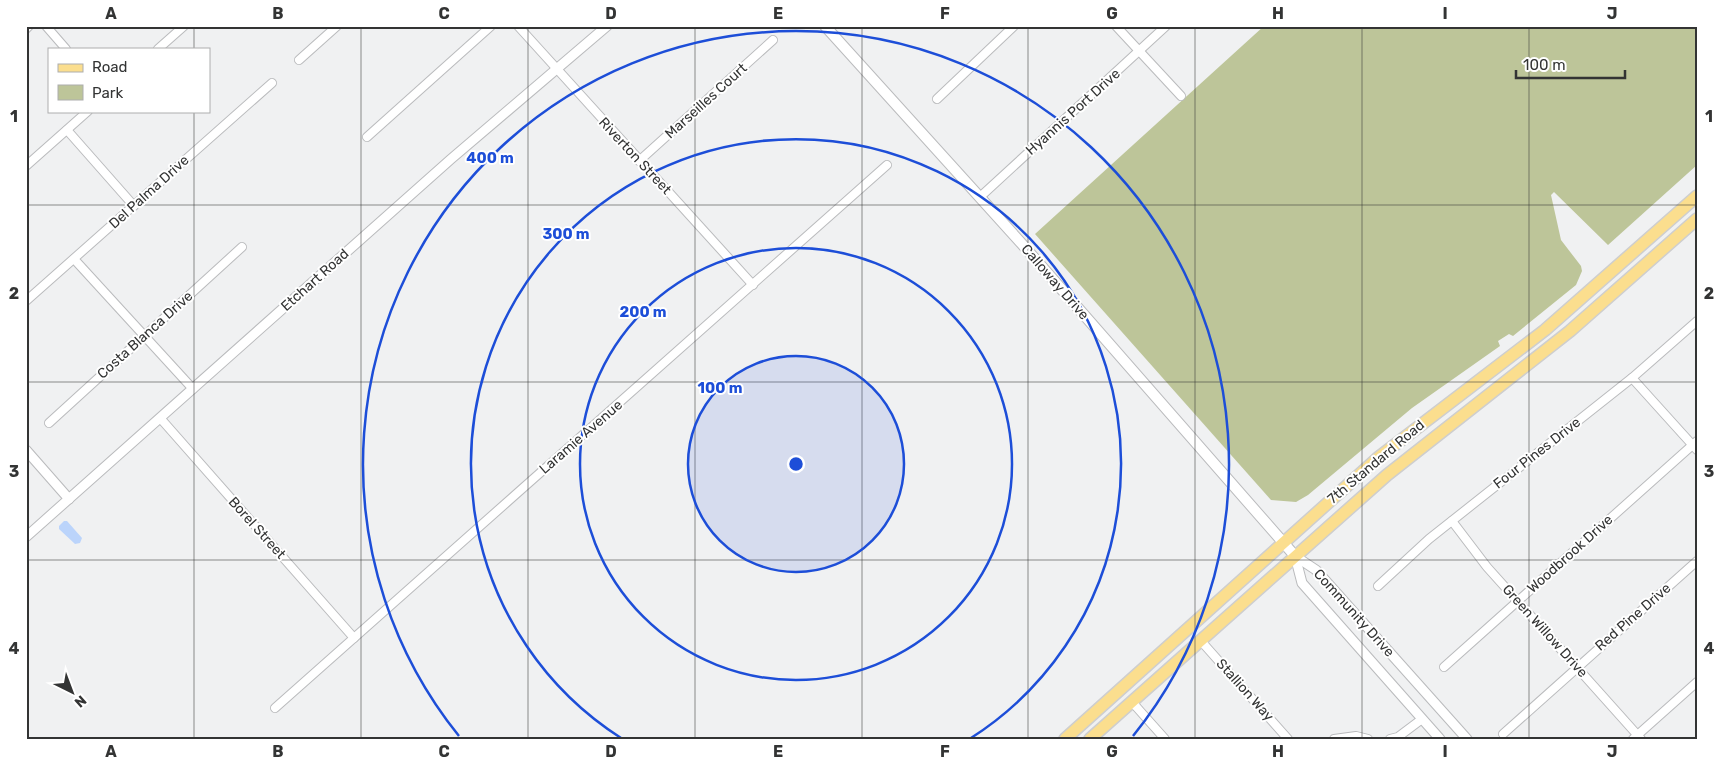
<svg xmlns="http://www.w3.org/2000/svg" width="1723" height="765" font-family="Rubik,sans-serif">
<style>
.green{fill:#bdc599}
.water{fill:#bbd4fb}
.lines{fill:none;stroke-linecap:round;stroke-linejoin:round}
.minor-casing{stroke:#babbbd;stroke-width:10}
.tertiary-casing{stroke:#babbbd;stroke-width:11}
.secondary-casing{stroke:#babbbd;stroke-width:12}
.primary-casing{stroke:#cecece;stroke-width:14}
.minor{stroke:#fff;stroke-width:8}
.tertiary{stroke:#fff;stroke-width:9}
.secondary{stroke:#fff;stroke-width:10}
.primary{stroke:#fbde8e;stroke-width:11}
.grid{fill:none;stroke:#333434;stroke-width:1;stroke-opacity:0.55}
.ring{fill:none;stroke:#1d4ed8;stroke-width:2.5}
.labels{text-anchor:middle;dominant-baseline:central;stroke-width:4;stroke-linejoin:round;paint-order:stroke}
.street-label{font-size:14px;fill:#333434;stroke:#fff}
.centre{fill:#1d4ed8;stroke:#fff;stroke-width:2.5}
.ring-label{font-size:15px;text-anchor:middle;font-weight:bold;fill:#1d4ed8;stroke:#fff;stroke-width:4;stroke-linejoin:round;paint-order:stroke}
.neatline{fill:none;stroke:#333434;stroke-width:2}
.grid-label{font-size:16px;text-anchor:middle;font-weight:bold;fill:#333434}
</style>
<rect width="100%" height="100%" fill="#f0f1f2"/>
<path class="green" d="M1264,26H1697V165L1608,245L1554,192L1551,195L1561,240L1581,266L1582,271L1576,285L1513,336L1509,334L1498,341L1500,346L1412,408L1308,495L1296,502L1271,500L1035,234Z"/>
<path class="water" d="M64,521H67L82,538L80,543L75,544L59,529V526Z"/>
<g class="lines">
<defs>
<g id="minor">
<path d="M46,26L66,49"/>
<path d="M518,26L753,285"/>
<path d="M1116,26L1181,96"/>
<path d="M26,29L29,26"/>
<path d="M158,49L184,26"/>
<path d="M299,60L337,26"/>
<path d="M937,99L1014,26"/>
<path d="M67,130L134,206"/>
<path d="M367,137L491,26"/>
<path d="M639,161L773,40"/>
<path d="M26,166L88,111"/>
<path d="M980,197L1166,26"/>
<path d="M74,259L193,389"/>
<path d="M26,301L272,83"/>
<path d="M1632,378L1697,450"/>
<path d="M161,419L354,638"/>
<path d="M49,423L242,247"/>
<path d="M1452,521L1487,567L1641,739"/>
<path d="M1378,586L1429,539L1632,378L1697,321"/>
<path d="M1201,641L1288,739"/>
<path d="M1444,667L1697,441"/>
<path d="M1132,702L1165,739"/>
<path d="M275,708L887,165"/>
<path d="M1503,734L1697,561"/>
<path d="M1334,739L1356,736L1368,739"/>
<path d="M1390,739L1398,737L1422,719"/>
<path d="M1633,739L1697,682"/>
</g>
<g id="tertiary">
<path d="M26,450L69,499"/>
<path d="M26,537L451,159L607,26"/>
<path d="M1295,556L1316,570L1467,739"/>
<path d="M1295,556L1302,583L1440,739"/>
</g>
<path id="secondary" d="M825,26L1022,244L1295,556"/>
<g id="primary">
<path d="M1065,739L1379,457L1545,330L1697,196"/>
<path d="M1090,739L1387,475L1570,331L1697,219"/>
</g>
</defs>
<use href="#minor" class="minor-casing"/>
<use href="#tertiary" class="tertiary-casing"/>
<use href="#secondary" class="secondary-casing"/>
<use href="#primary" class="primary-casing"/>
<use href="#minor" class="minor"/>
<use href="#tertiary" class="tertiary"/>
<use href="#secondary" class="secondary"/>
<use href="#primary" class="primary"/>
</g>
<path class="grid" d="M194,26V49M361,26V739M528,26V739M695,26V739M862,26V739M1028,26V739M1195,26V739M1362,26V739M1529,26V739M194,111V739M26,205H1697M26,382H1697M26,560H1697"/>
<circle cx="796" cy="464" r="108" fill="#1d4ed8" fill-opacity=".12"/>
<g class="ring">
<circle cx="796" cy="464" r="108"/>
<circle cx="796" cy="464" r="216"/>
<path d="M621 738A325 325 0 1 1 971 738"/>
<path d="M459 736A433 433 0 1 1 1133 736"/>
</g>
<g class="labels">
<g class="street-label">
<text transform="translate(706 101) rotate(-42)">Marseilles Court</text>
<text transform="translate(1073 112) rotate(-42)">Hyannis Port Drive</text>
<text transform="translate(635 156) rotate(47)">Riverton Street</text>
<text transform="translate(149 192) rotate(-42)">Del Palma Drive</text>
<text transform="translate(315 280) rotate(-42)">Etchart Road</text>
<text transform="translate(1055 282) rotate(49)">Calloway Drive</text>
<text transform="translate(145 335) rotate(-42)">Costa Blanca Drive</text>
<text transform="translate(581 437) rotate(-41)">Laramie Avenue</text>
<text transform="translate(1537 453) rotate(-38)">Four Pines Drive</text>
<text transform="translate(1376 462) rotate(-40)">7th Standard Road</text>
<text transform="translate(257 528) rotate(48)">Borel Street</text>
<text transform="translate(1570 554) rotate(-42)">Woodbrook Drive</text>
<text transform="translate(1354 613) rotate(48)">Community Drive</text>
<text transform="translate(1633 617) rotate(-41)">Red Pine Drive</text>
<text transform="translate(1545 631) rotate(48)">Green Willow Drive</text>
<text transform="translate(1245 690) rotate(48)">Stallion Way</text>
</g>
</g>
<circle cx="796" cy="464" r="8" class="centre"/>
<g class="ring-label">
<text x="490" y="163">400 m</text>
<text x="566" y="239">300 m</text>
<text x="643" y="317">200 m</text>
<text x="720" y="393">100 m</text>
</g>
<rect width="1723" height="765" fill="none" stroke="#ffffff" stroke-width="55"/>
<rect x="48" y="48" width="162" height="65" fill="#ffffff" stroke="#adaeae"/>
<rect x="58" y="64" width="25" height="8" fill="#fbde8e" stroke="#adaeae"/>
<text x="92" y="72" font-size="15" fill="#333434">Road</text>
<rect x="58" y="85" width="25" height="15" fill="#bdc599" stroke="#adaeae"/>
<text x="92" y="98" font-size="15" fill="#333434">Park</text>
<g transform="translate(72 692) rotate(138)" stroke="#ffffff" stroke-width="4" paint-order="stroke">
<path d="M0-4L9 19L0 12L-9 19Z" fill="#333434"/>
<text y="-8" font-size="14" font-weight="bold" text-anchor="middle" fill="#333434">N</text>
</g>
<path d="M1516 70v8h109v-8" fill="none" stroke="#333434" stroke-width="2.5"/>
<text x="1523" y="70" font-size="15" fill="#333434" stroke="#ffffff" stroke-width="4" paint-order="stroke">100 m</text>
<rect x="28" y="28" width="1668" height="710" class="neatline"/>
<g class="grid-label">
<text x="111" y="19">A</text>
<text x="278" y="19">B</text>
<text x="444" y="19">C</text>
<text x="611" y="19">D</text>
<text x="778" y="19">E</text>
<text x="945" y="19">F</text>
<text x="1112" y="19">G</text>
<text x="1278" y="19">H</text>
<text x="1445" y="19">I</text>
<text x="1612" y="19">J</text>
<text x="14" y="122">1</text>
<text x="1709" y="122">1</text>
<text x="14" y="299">2</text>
<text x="1709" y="299">2</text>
<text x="14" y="477">3</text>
<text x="1709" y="477">3</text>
<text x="14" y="654">4</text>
<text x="1709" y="654">4</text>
<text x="111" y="757">A</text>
<text x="278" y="757">B</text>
<text x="444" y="757">C</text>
<text x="611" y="757">D</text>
<text x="778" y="757">E</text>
<text x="945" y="757">F</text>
<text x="1112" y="757">G</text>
<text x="1278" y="757">H</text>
<text x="1445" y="757">I</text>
<text x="1612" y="757">J</text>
</g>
</svg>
